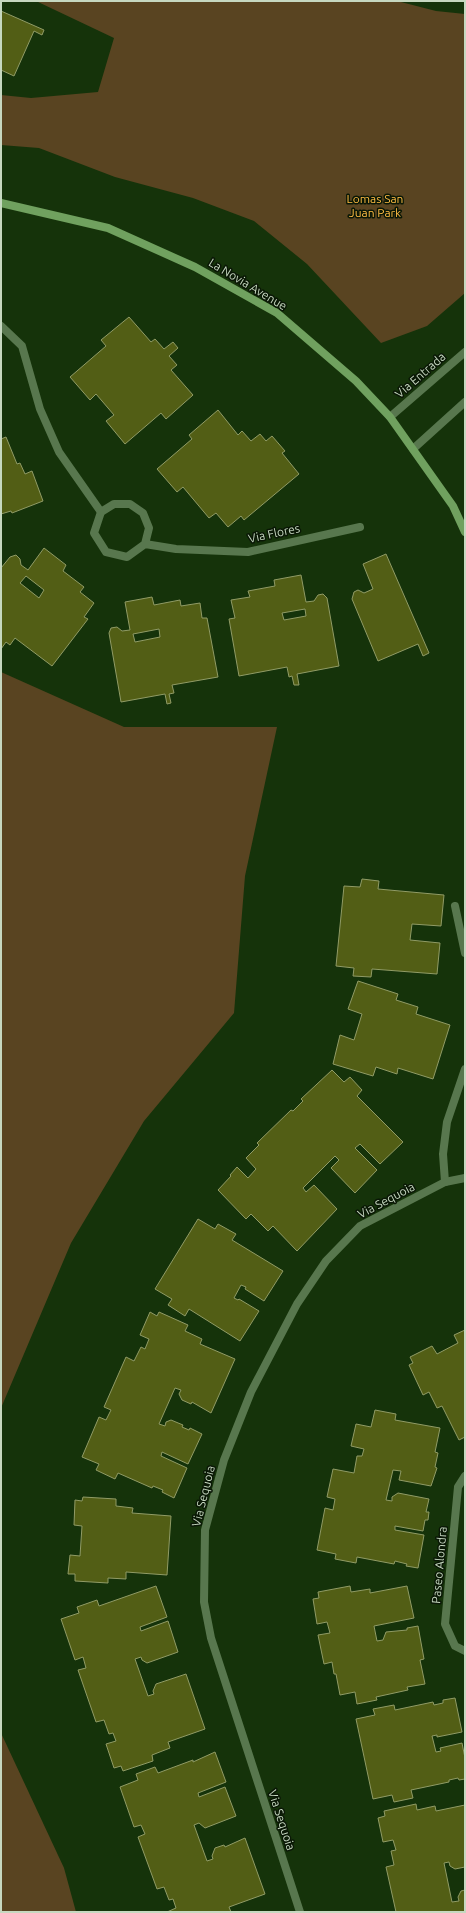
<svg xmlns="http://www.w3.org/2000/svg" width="466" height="1913" font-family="Ubuntu,sans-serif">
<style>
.green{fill:#594421}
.building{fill:#525e15;stroke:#909b66;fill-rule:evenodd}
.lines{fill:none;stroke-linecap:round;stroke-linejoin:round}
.service{stroke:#58774e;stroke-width:8}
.minor{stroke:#58774e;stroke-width:8}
.secondary{stroke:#70a15f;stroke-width:8}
.labels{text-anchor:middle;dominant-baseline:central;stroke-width:3;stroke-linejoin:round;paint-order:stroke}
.park-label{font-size:12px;fill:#febb43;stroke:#0a1706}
.street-label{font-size:12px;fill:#c6d8c0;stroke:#0a1706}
</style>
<rect width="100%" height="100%" fill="#15330a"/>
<g class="green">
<path d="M36,1H397L436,11L465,14V293L427,326L381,343L307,264L254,221L193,198L115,177L39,148L1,145V95L31,98L98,92L114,38Z"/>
<path d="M1,672L124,727H277L245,876L234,1013L144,1121L71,1243L1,1408Z"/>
<path d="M1,1733L64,1868L76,1912H1Z"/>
</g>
<g class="building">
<path d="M1,11L44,30L42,35L34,31L14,76L1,70Z"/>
<path d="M129,317L151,342L155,339L164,349L173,342L178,348L169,356L177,365L171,370L193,395L166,419L161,413L125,444L106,421L114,415L96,394L90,400L70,377L106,346L101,340Z"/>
<path d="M218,410L238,435L242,431L251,441L260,434L266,441L272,436L285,451L282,453L299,474L244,520L241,516L228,527L216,513L209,518L183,487L177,492L157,469L192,439L189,435Z"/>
<path d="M6,437L17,464L20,463L25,474L32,471L43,501L12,513L11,511L1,514V439Z"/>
<path d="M44,548L66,565L63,571L84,587L80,592L94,603L84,617L88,619L52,666L15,638L10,645L6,642L1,649V568L10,557L16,555L20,559L21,565L28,570ZM26,576L44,590L39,598L20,583Z"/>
<path d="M386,554L429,653L423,656L418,644L378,661L352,599L354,592L358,590L364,593L373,589L363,564Z"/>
<path d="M301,575L306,602L314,601L318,595L323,594L327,598L339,666L297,674L299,685H294L292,676L289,677L287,667L239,676L229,619L235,618L231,600L250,597L248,591L275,586L274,580ZM305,609L306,616L284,620L282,613Z"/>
<path d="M152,597L154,605L180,600L181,606L200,603L202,618H207L218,677L172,685L174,693L169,694L171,703L167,704L165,694L121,702L109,633L111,628L117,627L122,631L130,630L125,602ZM159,629L160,637L135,642L133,634Z"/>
<path d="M362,879L379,881L378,889L444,895L441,926L412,924L410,940L440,943L437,974L372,969L371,977L353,976L354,968L336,966L344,886L360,887Z"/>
<path d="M358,981L398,994L396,1000L418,1007L416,1014L450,1025L433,1079L398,1068L397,1074L376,1067L373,1076L333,1064L340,1035L354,1040L362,1014L348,1009Z"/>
<path d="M332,1070L344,1082L350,1077L362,1090L357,1096L403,1142L380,1164L360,1144L355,1148L377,1170L355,1193L331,1168L339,1160L335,1156L303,1188L306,1192L314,1185L337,1209L297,1251L273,1226L268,1231L251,1214L246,1219L218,1190L231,1176L230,1175L237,1167L248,1178L256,1169L246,1158L259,1145L257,1143L291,1110L293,1111L303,1101L301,1099Z"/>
<path d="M198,1219L215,1229L218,1224L236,1234L232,1240L283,1271L264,1301L245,1289L246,1287L241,1285L234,1298L238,1300L239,1299L259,1311L240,1341L189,1309L185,1316L168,1305L172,1299L155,1289Z"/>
<path d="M150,1312L157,1316L159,1312L188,1325L185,1331L202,1339L200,1344L235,1359L211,1413L192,1402L191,1404L182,1400L179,1394L181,1390L175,1388L159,1424L165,1426L166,1422L171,1420L183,1425L182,1427L189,1430L190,1428L202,1434L188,1464L162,1452L161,1456L187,1468L174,1498L162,1492L163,1490L153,1486L152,1488L118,1473L115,1479L96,1470L99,1464L82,1457L99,1417L106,1420L111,1410L104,1407L126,1357L134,1361L141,1347L145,1349L149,1339L140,1335Z"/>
<path d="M465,1330V1437L459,1440L442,1406L437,1408L429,1392L423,1395L409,1365L413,1363L410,1357L432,1346L437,1354L458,1343L454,1335Z"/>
<path d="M375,1410L396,1414L395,1420L440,1428L435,1452L438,1453L435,1467L437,1468L431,1486L399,1480L401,1471L393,1470L386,1500L392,1501V1497L398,1493L429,1499L426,1512H429L428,1520H425L423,1531L395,1526V1530L424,1535L418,1568L406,1566L407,1564L395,1561L394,1564L357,1557L356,1563L335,1559L336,1554L317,1550L325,1508L333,1510L335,1499L327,1497L333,1469L354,1473L357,1456H362L364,1449L351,1446L356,1424L371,1427Z"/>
<path d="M83,1497L116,1499V1506L133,1508L132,1513L171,1516L167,1575L126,1572V1579L108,1578V1583L75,1581V1574H68L70,1555L80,1556L82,1526L74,1525L75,1500L82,1501Z"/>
<path d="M156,1586L167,1617L140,1627L141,1631L168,1621L178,1652L147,1663L142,1660L141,1657L135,1659L148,1696L154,1694L153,1691L156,1684L186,1674L205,1729L168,1742L170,1748L152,1755L153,1761L123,1771L121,1766L114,1768L106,1744L116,1741L113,1733L109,1734L104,1720L96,1722L78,1670L86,1668L83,1657L75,1660L61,1619L79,1613L77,1607L97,1600L99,1606Z"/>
<path d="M350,1586L351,1592L370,1589V1593L407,1586L414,1618L374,1626L377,1641L383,1640L386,1632L407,1630V1628L418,1626L424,1659L420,1660L425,1684L407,1687L408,1690L376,1697L377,1700L357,1704L355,1692L340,1695L336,1674H334L332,1662L324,1664L318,1635L330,1633L327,1622L317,1624L313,1599L319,1598L318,1592Z"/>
<path d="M455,1698L462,1732L437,1737V1735L432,1736L436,1752L441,1751L440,1748L462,1743L465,1758V1779L459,1780L458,1778L449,1780V1782L411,1790L413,1798L394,1802L392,1795L373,1799L356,1719L375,1715L373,1709L394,1705L395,1710L433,1702L434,1705L443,1703V1700Z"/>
<path d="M215,1752L226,1782L198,1793L199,1797L225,1787L236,1816L205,1828L199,1823L194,1825L207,1861L213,1859L212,1856L215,1848L224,1845L225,1847L245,1838L265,1894L229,1907L231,1912H167L176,1908L173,1899L169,1900L164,1887L157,1889L138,1837L145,1834L141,1825L134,1827L120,1787L138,1780L136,1774L155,1767L158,1773L193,1760V1762Z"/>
<path d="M416,1804L417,1810L435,1806L436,1811L465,1805V1867L455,1869L450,1866L449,1862L444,1863L452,1902L459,1901L458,1897L461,1891L465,1890V1912H396L386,1867L394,1865L391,1851L396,1850L393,1840L383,1842L378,1818L385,1816L384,1811Z"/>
</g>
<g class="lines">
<g class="service">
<path d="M455,906L465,953"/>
<path d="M445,1182L443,1154L447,1122L465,1069"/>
</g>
<g class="minor">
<path d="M1,326L22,346L40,409L59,452L101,512"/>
<path d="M390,417L465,352"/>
<path d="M413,449L465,402"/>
<path d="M145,544L149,528L143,513L130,504H114L101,512L94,533L106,552L127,557L145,544L176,549L248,552L360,527"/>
<path d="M465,1476L458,1487L445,1624L455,1646L465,1651"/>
<path d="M300,1912L211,1638L204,1602L205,1530L224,1460L251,1392L297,1304L326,1261L360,1226L445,1182L465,1178"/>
</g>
<path class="secondary" d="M1,203L108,228L195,267L277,313L356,381L390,417L453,506L465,532"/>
</g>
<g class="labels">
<g class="park-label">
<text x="375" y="198">Lomas San<tspan x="375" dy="14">Juan Park</tspan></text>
</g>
<g class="street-label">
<text transform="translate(248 284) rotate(31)">La Novia Avenue</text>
<text transform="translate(420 375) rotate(-41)">Via Entrada</text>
<text transform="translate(274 533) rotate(-12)">Via Flores</text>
<text transform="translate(386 1200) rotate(-28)">Via Sequoia</text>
<text transform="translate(203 1496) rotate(-76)">Via Sequoia</text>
<text transform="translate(439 1565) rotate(-85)">Paseo Alondra</text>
<text transform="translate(282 1820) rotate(72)">Via Sequoia</text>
</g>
</g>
<rect width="466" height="1913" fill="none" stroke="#c6d8c0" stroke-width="4"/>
</svg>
